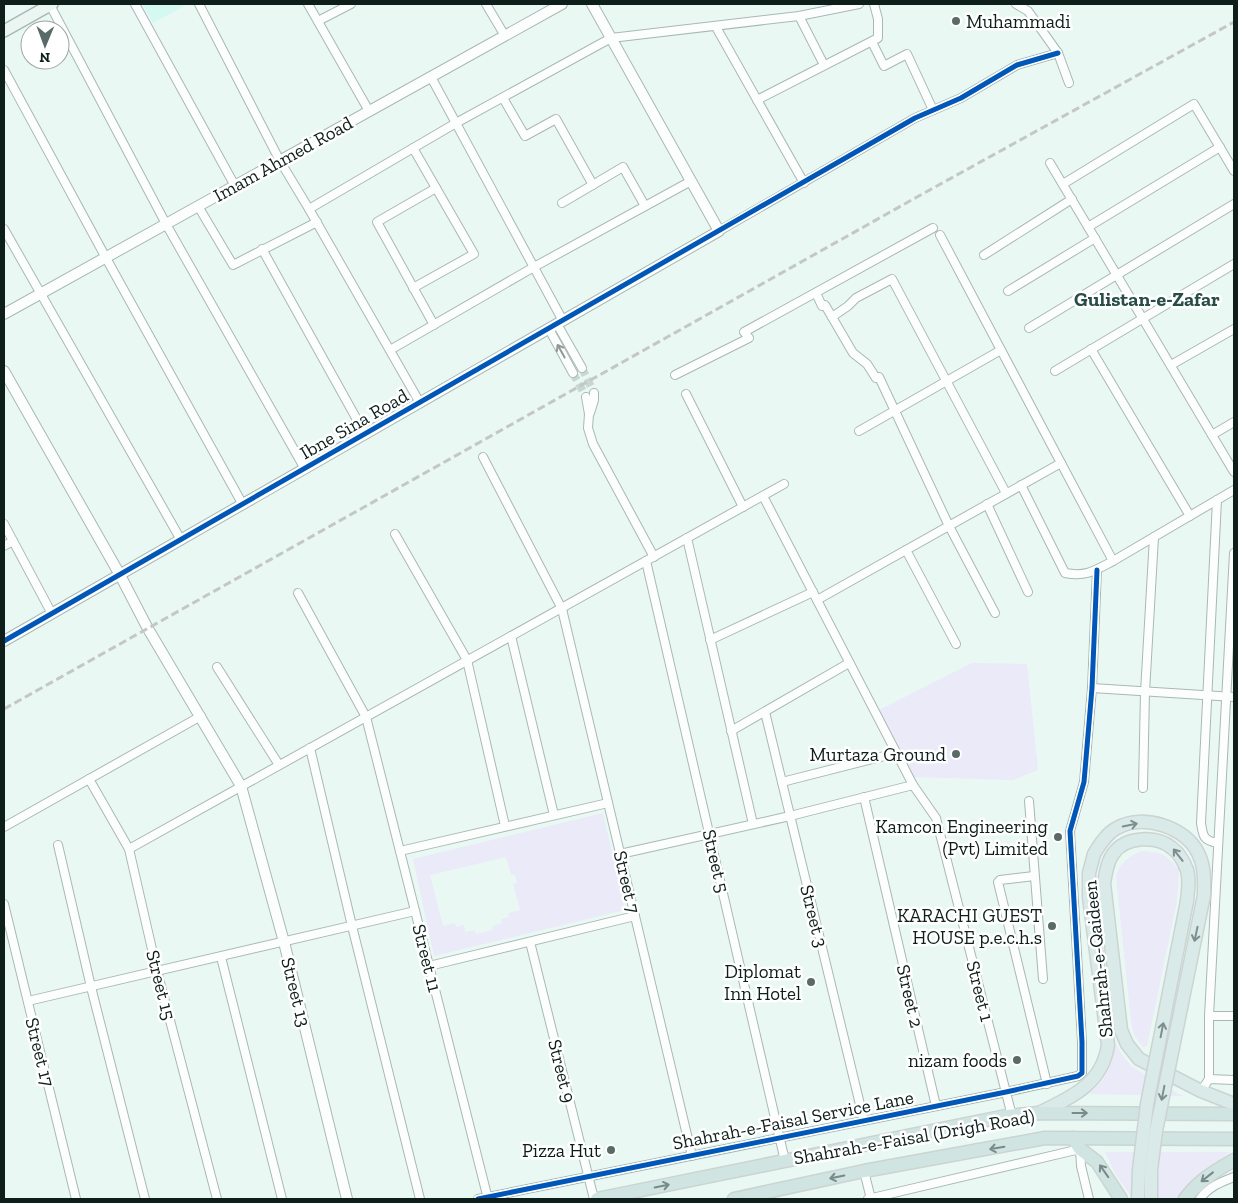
<svg xmlns="http://www.w3.org/2000/svg" width="1238" height="1203" font-family="'Zilla Slab',serif">
<style>
.built{fill:#d4f9f0}
.green{fill:#eaeaf8;fill-rule:evenodd}
.lines{fill:none;stroke-linecap:round;stroke-linejoin:round}
.minor-tunnel{stroke:#c9d7d3;stroke-width:8;stroke-dasharray:8 4;stroke-linecap:butt}
.minor-casing{stroke:#a9b8b4;stroke-width:10}
.tertiary-casing{stroke:#a9b8b4;stroke-width:12}
.secondary-casing{stroke:#a9b8b4;stroke-width:14}
.primary-casing{stroke:#ccd4d2;stroke-width:15}
.trunk-casing{stroke:#ccd4d2;stroke-width:15}
.minor{stroke:#fcfefd;stroke-width:8}
.tertiary{stroke:#fcfefd;stroke-width:10}
.secondary{stroke:#ebf5f2;stroke-width:11}
.primary{stroke:#daeae8;stroke-width:12}
.trunk{stroke:#d0e4e1;stroke-width:12}
.rail{stroke:#c3c7c6;stroke-width:3;stroke-dasharray:8 4;stroke-linecap:butt}
.primary-bridge-casing{stroke:#ccd4d2;stroke-width:15;stroke-linecap:butt}
.primary-bridge{stroke:#daeae8;stroke-width:12}
.cycleway-casing{stroke:#fff;stroke-width:8}
.cycleway{stroke:#0057b8;stroke-width:5}
.oneway{stroke:#909997}
.oneway2{stroke:#7e8e8c}
.oneway3{stroke:#788b88}
.poi-dot{fill:#5a6a67;stroke:#fff;stroke-width:2}
.labels{text-anchor:middle;dominant-baseline:central;stroke-width:5;stroke-linejoin:round;paint-order:stroke}
.poi-label{font-size:19px;fill:#0d1e1b;stroke:#fff;text-anchor:end}
.street-label{font-size:19px;fill:#0d1e1b;stroke:#fff}
.neighbourhood-label{font-size:20px;font-weight:bold;fill:#264e47;stroke:#fff}
</style>
<rect width="100%" height="100%" fill="#eaf8f4"/>
<path class="built" d="M142,4H188L153,23Z"/>
<g class="green">
<path d="M972,663L1027,664L1038,770L1013,780L908,777L875,712Z"/>
<path d="M603,813L625,910L434,956L413,859ZM506,857L511,875H515L517,883L513,884L520,910L508,913L509,917L501,919L502,923L492,926L493,930L476,934L475,930L465,932L464,925L456,927L455,923L443,926L430,875Z"/>
<path d="M1141,851C1163,853 1164,853 1179,869L1177,901L1147,1046L1143,1047L1134,1035L1131,1022L1116,876C1120,862 1129,857 1141,851Z"/>
<path d="M1115,1043L1122,1055L1132,1067L1183,1096L1089,1094C1107,1078 1112,1067 1115,1043Z"/>
<path d="M1105,1152H1230L1194,1178L1178,1199H1133L1116,1175Z"/>
</g>
<g class="lines">
<g class="minor-tunnel">
<path d="M582,368L594,393"/>
<path d="M573,373L586,397"/>
</g>
<defs>
<g id="minor">
<path d="M135,4L235,186"/>
<path d="M199,4L280,161L309,209L420,403"/>
<path d="M308,4L369,111"/>
<path d="M486,4L505,36"/>
<path d="M1016,4L1028,11L1058,53L1069,83"/>
<path d="M50,5L166,224L305,469"/>
<path d="M799,16L824,65"/>
<path d="M318,21L351,4"/>
<path d="M716,27L804,183"/>
<path d="M872,42L884,66L907,54L933,110"/>
<path d="M4,70L106,258L243,505"/>
<path d="M431,77L563,321"/>
<path d="M503,98L525,136L556,119L593,185"/>
<path d="M757,100L878,38V19L874,4"/>
<path d="M1050,163L1234,472"/>
<path d="M1063,184L1194,104L1234,171"/>
<path d="M562,203L623,167L645,206"/>
<path d="M198,206L233,265L317,222"/>
<path d="M309,209L456,123L611,38L799,16L859,4"/>
<path d="M1088,227L1220,147"/>
<path d="M4,229L181,540"/>
<path d="M719,231L915,118L961,98L1017,65L1058,53"/>
<path d="M940,235L1113,561"/>
<path d="M262,249L365,434"/>
<path d="M984,255L1072,199"/>
<path d="M413,288L474,254L413,148"/>
<path d="M1008,291L1095,238"/>
<path d="M816,293L822,306L825,305L853,353L867,364L876,378L879,377L949,526L995,613"/>
<path d="M832,317L848,306L856,298L892,279L1006,493"/>
<path d="M557,324L582,368"/>
<path d="M434,325L377,222L436,188"/>
<path d="M1029,328L1234,204"/>
<path d="M549,329L573,373"/>
<path d="M1091,349L1190,516"/>
<path d="M390,350L534,267L691,181"/>
<path d="M1171,365L1234,329"/>
<path d="M1055,371L1234,264"/>
<path d="M675,375L749,338L744,332L933,228"/>
<path d="M686,394L743,507"/>
<path d="M586,397L589,414L588,428L593,444L654,557"/>
<path d="M590,413L594,400V393"/>
<path d="M859,431L1001,350"/>
<path d="M1212,435L1234,422"/>
<path d="M483,457L562,609L692,1156"/>
<path d="M1021,485L1065,573C1086,577 1094,571 1113,561L1234,490"/>
<path d="M763,496L913,785L936,818L1012,1116"/>
<path d="M1217,500L1201,823C1203,836 1203,840 1217,843"/>
<path d="M987,504L1028,592"/>
<path d="M4,524L52,614"/>
<path d="M395,534L467,660L505,826"/>
<path d="M687,538L753,824"/>
<path d="M4,546L13,541"/>
<path d="M906,550L956,644"/>
<path d="M646,561L785,1161"/>
<path d="M298,593L366,717L488,1199"/>
<path d="M817,600L1061,463"/>
<path d="M511,636L554,815"/>
<path d="M710,640L813,592"/>
<path d="M217,667L279,765"/>
<path d="M1092,688L1234,697"/>
<path d="M765,712L864,1121"/>
<path d="M731,731L849,663"/>
<path d="M310,748L352,926L420,1199"/>
<path d="M89,779L129,849L157,971L217,1199"/>
<path d="M782,782L896,753"/>
<path d="M1143,788L1145,692L1154,537"/>
<path d="M864,797L936,1106"/>
<path d="M1029,801L1043,979"/>
<path d="M4,827L201,716"/>
<path d="M58,845L91,987L145,1199"/>
<path d="M129,849L784,484"/>
<path d="M400,851L608,803"/>
<path d="M620,854L790,816L913,785"/>
<path d="M1034,876L1000,880L998,882L1047,1084"/>
<path d="M4,904L76,1199"/>
<path d="M530,942L594,1199"/>
<path d="M221,957L282,1199"/>
<path d="M429,966L635,916"/>
<path d="M28,1001L415,911"/>
<path d="M1209,1016L1234,553"/>
<path d="M1209,1079V1016H1234"/>
<path d="M1201,1091L1209,1079L1234,1080"/>
<path d="M864,1171L871,1199"/>
<path d="M478,1199L1006,1092L1078,1076L1082,1073V1042L1070,831L1084,782L1092,688L1097,570"/>
<path d="M868,1199L1080,1149L1081,1166L1089,1199"/>
<path d="M1200,1199C1208,1187 1221,1182 1234,1177"/>
</g>
<g id="tertiary">
<path d="M4,314L562,4"/>
<path d="M4,371L120,575L147,627L241,786L284,942L347,1199"/>
<path d="M4,641L719,231L592,4"/>
</g>
<path id="secondary" d="M4,31L52,4"/>
<g id="primary">
<path d="M1187,901C1188,891 1190,880 1187,870C1184,862 1179,853 1172,848C1157,835 1125,836 1113,854C1107,862 1106,873 1104,883L1121,1030L1127,1044L1139,1059L1201,1091L1234,1104"/>
<path d="M1039,1113C1071,1097 1102,1085 1108,1045L1089,897V873L1094,854"/>
</g>
<g id="trunk">
<path d="M1073,1138L1080,1149L1097,1162L1121,1199"/>
<path d="M597,1199L1006,1116L1039,1113L1234,1114"/>
<path d="M734,1199L864,1171L1045,1138L1234,1139"/>
<path d="M1185,1199C1198,1181 1215,1171 1234,1160"/>
</g>
</defs>
<use href="#minor" class="minor-casing"/>
<use href="#tertiary" class="tertiary-casing"/>
<use href="#secondary" class="secondary-casing"/>
<use href="#primary" class="primary-casing"/>
<use href="#trunk" class="trunk-casing"/>
<use href="#minor" class="minor"/>
<use href="#tertiary" class="tertiary"/>
<use href="#secondary" class="secondary"/>
<use href="#primary" class="primary"/>
<use href="#trunk" class="trunk"/>
<path class="rail" d="M4,709L917,197L1234,22"/>
<defs>
<g id="primary-bridge">
<path d="M1094,854C1100,844 1107,833 1117,828C1142,813 1186,827 1198,853C1205,866 1204,880 1204,895L1156,1131L1151,1170V1199"/>
<path d="M1138,1199L1139,1170L1147,1104L1187,901"/>
</g>
</defs>
<use href="#primary-bridge" class="primary-bridge-casing"/>
<use href="#primary-bridge" class="primary-bridge"/>
<defs>
<g id="cycleway">
<path d="M4,641L915,118L961,98L1017,65L1058,53"/>
<path d="M478,1199L1006,1092L1078,1076L1082,1073V1042L1070,831L1084,782L1092,688L1097,570"/>
</g>
</defs>
<use href="#cycleway" class="cycleway-casing"/>
<use href="#cycleway" class="cycleway"/>
</g>
<defs><path id="oneway-shaft" d="M-6 0H5M1.5-3L5.5 0L1.5 3" fill="none" stroke-width="1.6" stroke-linecap="round" stroke-linejoin="round" transform="scale(1.25)"/></defs>
<use class="oneway" href="#oneway-shaft" transform="translate(561 351) rotate(-119)"/>
<g class="oneway2">
<use href="#oneway-shaft" transform="translate(1130 825) rotate(-11)"/>
<use href="#oneway-shaft" transform="translate(1178 855) rotate(-128)"/>
<use href="#oneway-shaft" transform="translate(1196 934) rotate(102)"/>
<use href="#oneway-shaft" transform="translate(1162 1030) rotate(-79)"/>
<use href="#oneway-shaft" transform="translate(1163 1093) rotate(101)"/>
</g>
<g class="oneway3">
<use href="#oneway-shaft" transform="translate(1080 1113)"/>
<use href="#oneway-shaft" transform="translate(997 1148) rotate(170)"/>
<use href="#oneway-shaft" transform="translate(1104 1171) rotate(-125)"/>
<use href="#oneway-shaft" transform="translate(837 1177) rotate(168)"/>
<use href="#oneway-shaft" transform="translate(1207 1177) rotate(142)"/>
<use href="#oneway-shaft" transform="translate(662 1186) rotate(-12)"/>
</g>
<g class="poi-dot">
<circle cx="956" cy="21" r="5"/>
<circle cx="956" cy="754" r="5"/>
<circle cx="1058" cy="837" r="5"/>
<circle cx="1052" cy="926" r="5"/>
<circle cx="811" cy="982" r="5"/>
<circle cx="1017" cy="1060" r="5"/>
<circle cx="611" cy="1150" r="5"/>
</g>
<g class="labels">
<g class="poi-label">
<text x="966" y="21" text-anchor="start">Muhammadi</text>
<text x="946" y="754">Murtaza Ground</text>
<text x="1048" y="826">Kamcon Engineering<tspan x="1048" dy="22">(Pvt) Limited</tspan></text>
<text x="1042" y="915">KARACHI GUEST<tspan x="1042" dy="22">HOUSE p.e.c.h.s</tspan></text>
<text x="801" y="971">Diplomat<tspan x="801" dy="22">Inn Hotel</tspan></text>
<text x="1007" y="1060">nizam foods</text>
<text x="601" y="1150">Pizza Hut</text>
</g>
<g class="street-label">
<text transform="translate(283 159) rotate(-29)">Imam Ahmed Road</text>
<text transform="translate(354 424) rotate(-30)">Ibne Sina Road</text>
<text transform="translate(716 861) rotate(77)">Street 5</text>
<text transform="translate(627 882) rotate(77)">Street 7</text>
<text transform="translate(814 916) rotate(76)">Street 3</text>
<text transform="translate(427 958) rotate(76)">Street 11</text>
<text transform="translate(1098 959) rotate(-96)">Shahrah-e-Qaideen</text>
<text transform="translate(161 985) rotate(76)">Street 15</text>
<text transform="translate(980 991) rotate(76)">Street 1</text>
<text transform="translate(296 992) rotate(76)">Street 13</text>
<text transform="translate(910 996) rotate(77)">Street 2</text>
<text transform="translate(40 1052) rotate(76)">Street 17</text>
<text transform="translate(562 1071) rotate(76)">Street 9</text>
<text transform="translate(793 1120) rotate(-11)">Shahrah-e-Faisal Service Lane</text>
<text transform="translate(914 1137) rotate(-10)">Shahrah-e-Faisal (Drigh Road)</text>
</g>
<g class="neighbourhood-label">
<text x="1147" y="299">Gulistan-e-Zafar</text>
</g>
</g>
<rect width="1238" height="1203" fill="none" stroke="#0d1e1b" stroke-width="10"/>
<g transform="translate(45 45) rotate(181)"><circle r="24" fill="#ffffff" stroke="#9ea5a4"/>
<path d="M0-4L9 19L0 12L-9 19Z" fill="#5a6a67"/>
<text y="-8" font-size="14" font-weight="bold" text-anchor="middle" fill="#0d1e1b">N</text>
</g>
</svg>
